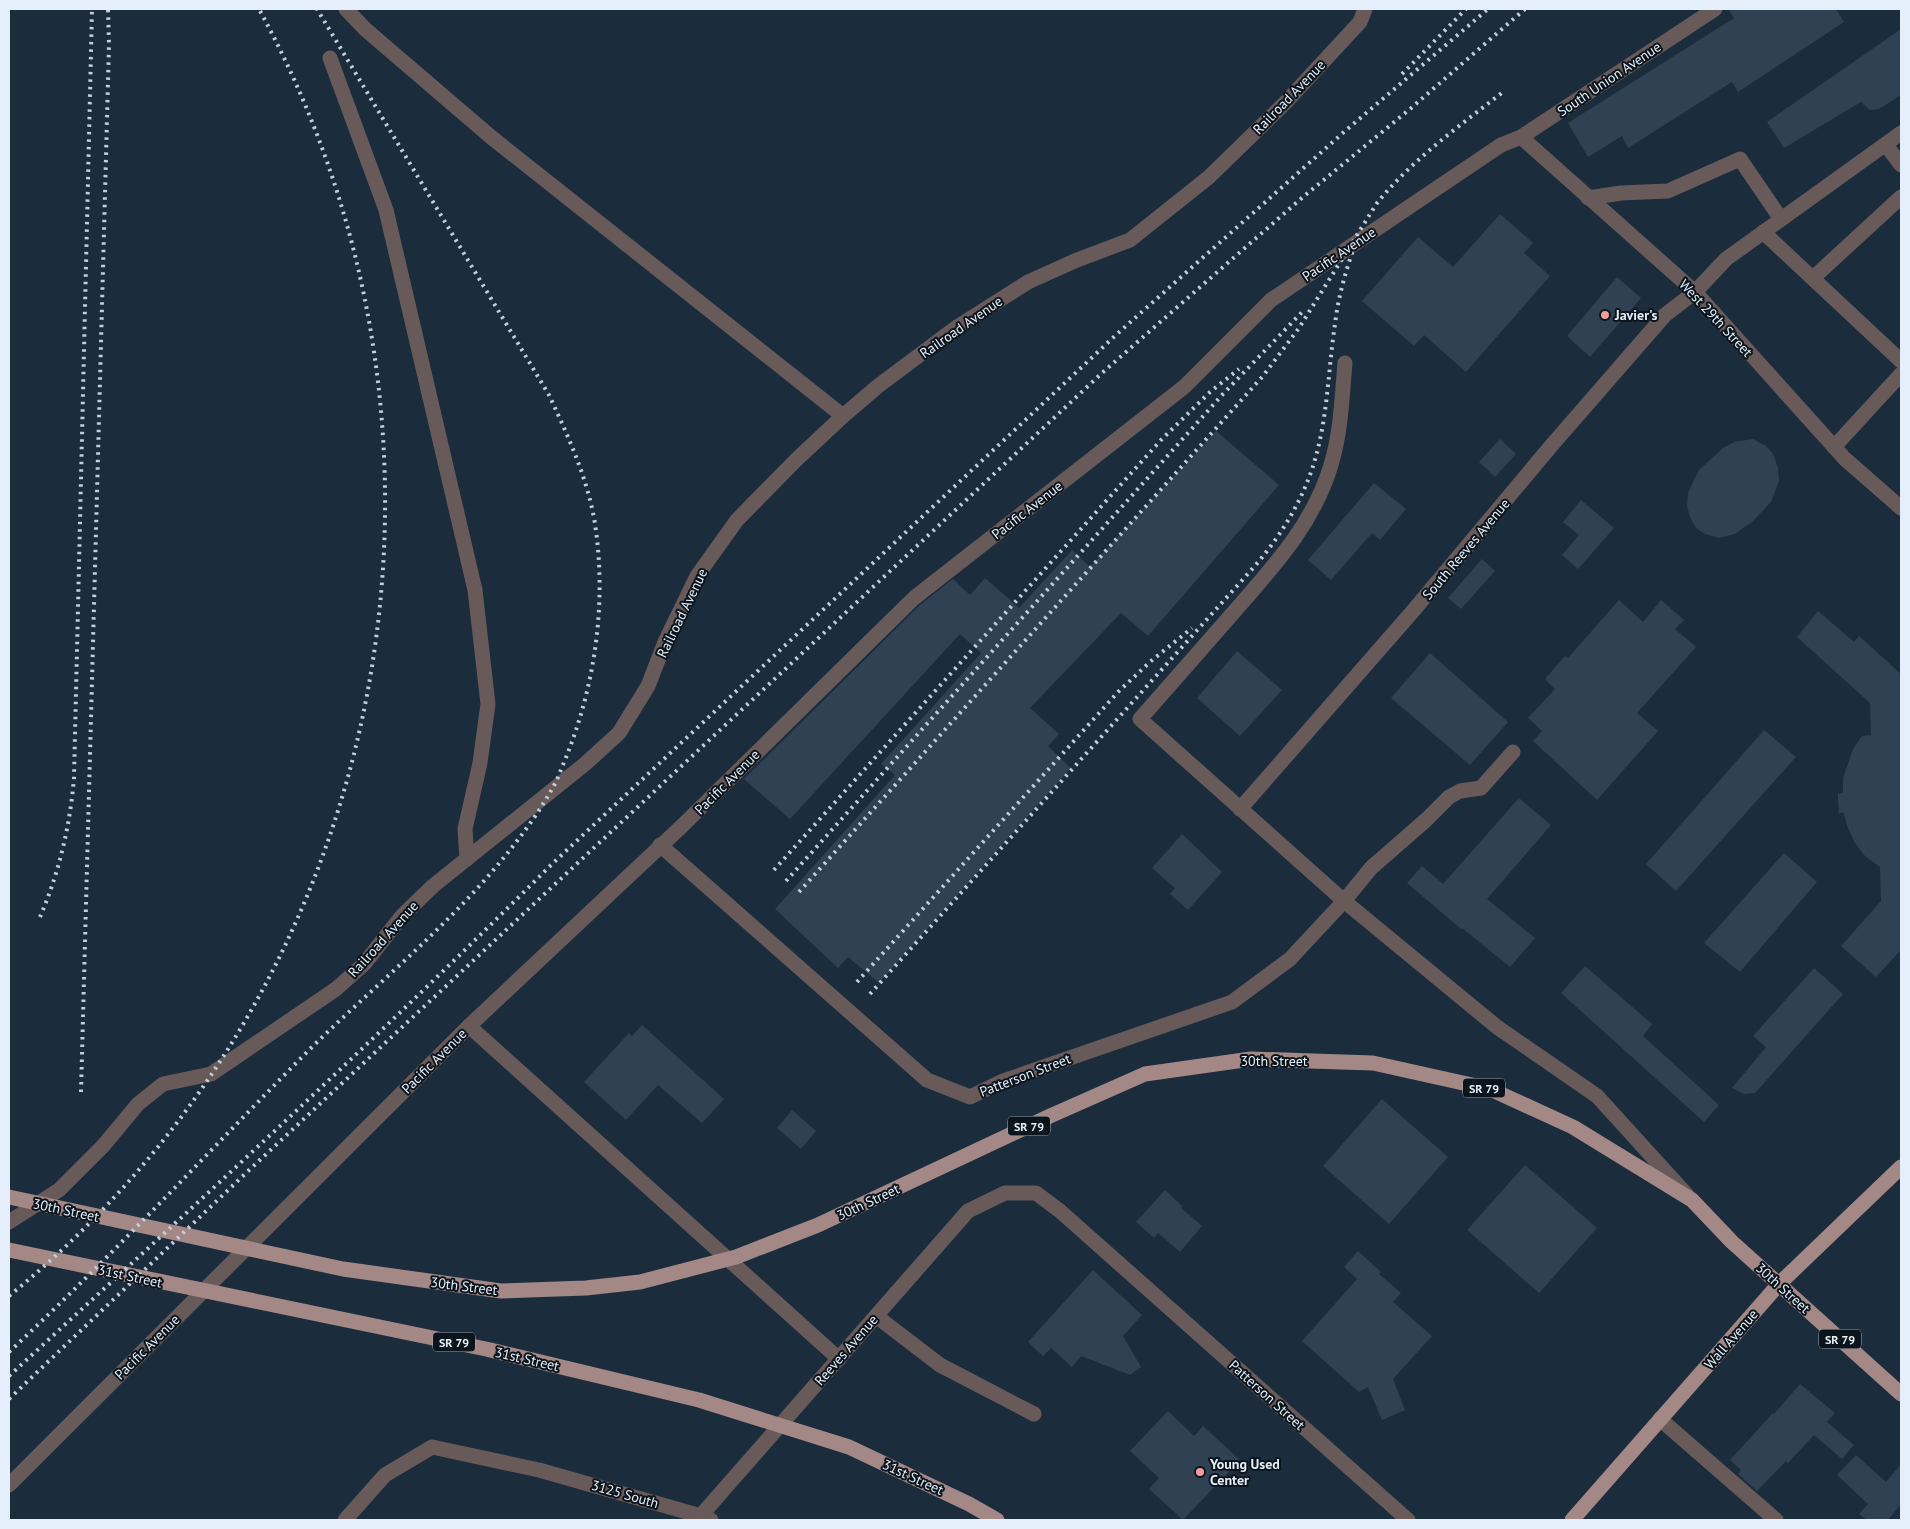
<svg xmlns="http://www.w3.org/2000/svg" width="1910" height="1529" font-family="'PT Sans',sans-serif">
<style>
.building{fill:#2f4153}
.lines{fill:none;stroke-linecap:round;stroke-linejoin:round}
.minor{stroke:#675a59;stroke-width:15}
.major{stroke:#a38886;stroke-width:15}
.rail{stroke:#c4cfdc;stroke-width:4;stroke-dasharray:2.5 5;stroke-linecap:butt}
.poi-dot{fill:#f59b97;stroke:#0c141b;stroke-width:2}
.labels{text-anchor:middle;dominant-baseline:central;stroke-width:4;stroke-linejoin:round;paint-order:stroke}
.shield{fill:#0c141b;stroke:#a4adb8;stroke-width:1}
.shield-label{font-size:12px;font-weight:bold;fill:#e5effb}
.street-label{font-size:14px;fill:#e5effb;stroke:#0c141b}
.poi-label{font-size:14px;font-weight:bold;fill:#e5effb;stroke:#0c141b;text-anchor:start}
</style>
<rect width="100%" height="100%" fill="#1b2c3d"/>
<g class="building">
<path d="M1728,9H1836L1844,22L1738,92L1732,82L1628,148L1622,136L1588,157L1568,123L1734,18Z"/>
<path d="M1901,29V95L1879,109L1870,110L1861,102L1784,148L1767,122Z"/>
<path d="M1500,214L1533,243L1524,253L1550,276L1466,372L1424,335L1414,346L1362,301L1418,237L1453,267Z"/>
<path d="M1617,277L1641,298L1590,357L1567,336Z"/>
<path d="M1216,431L1279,485L1148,636L1121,613L1030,708L1059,734L1048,746L1071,768L879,983L848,957L838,968L775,909L895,775L881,764L981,653L960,634L790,819L744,779L920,605L953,579L970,595L985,578L1019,608L1072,550L1090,567Z"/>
<path d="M1500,439L1516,454L1495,477L1479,462Z"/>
<path d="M1753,439L1766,446L1773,454L1778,468L1779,481L1771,502L1753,521L1735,534L1719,538L1705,534L1696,528L1690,517L1687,506L1688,493L1693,482L1699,470L1723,448L1734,442Z"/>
<path d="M1374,483L1406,509L1380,540L1372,533L1331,580L1308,560Z"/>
<path d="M1581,500L1614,528L1578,569L1562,555L1579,535L1563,522Z"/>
<path d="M1482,559L1495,571L1461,609L1448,598Z"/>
<path d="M1619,600L1643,622L1661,600L1684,620L1675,629L1696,647L1637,713L1658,731L1597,800L1533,741L1542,731L1528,718L1555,689L1545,679L1565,656L1568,658Z"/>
<path d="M1818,611L1854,642L1859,636L1901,674V950L1876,977L1841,946L1881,901L1880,867L1865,856L1855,843L1848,828L1843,812L1839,814L1838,801V794L1843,793V778L1853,749L1862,736L1871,735L1870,703L1797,637Z"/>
<path d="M1237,651L1282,690L1240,736L1197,698Z"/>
<path d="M1430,653L1508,722L1470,765L1391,698Z"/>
<path d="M1764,730L1796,757L1676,891L1646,864Z"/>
<path d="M1519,798L1551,825L1487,899L1535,938L1510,967L1462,928L1461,929L1407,883L1422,866L1443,884Z"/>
<path d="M1182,834L1222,872L1188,910L1170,894L1175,888L1152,868Z"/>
<path d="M1784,853L1817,882L1740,972L1704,943Z"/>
<path d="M1585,966L1652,1024L1643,1036L1719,1105L1704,1122L1561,993Z"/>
<path d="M1814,968L1843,994L1755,1093L1744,1094L1732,1088L1766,1047L1753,1036Z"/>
<path d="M642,1025L724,1099L702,1123L658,1085L626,1120L584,1082L629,1033L632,1036Z"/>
<path d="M1382,1099L1448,1157L1389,1224L1323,1166Z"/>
<path d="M792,1110L816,1131L801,1149L777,1128Z"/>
<path d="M1525,1165L1597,1228L1539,1293L1467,1230Z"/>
<path d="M1165,1190L1182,1206L1181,1208L1202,1226L1180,1252L1158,1233L1154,1238L1136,1222Z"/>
<path d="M1358,1251L1381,1272L1379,1274L1401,1293L1393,1302L1432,1336L1393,1379L1405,1410L1382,1420L1368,1387L1359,1392L1302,1341L1357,1279L1344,1267Z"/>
<path d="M1093,1270L1142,1315L1123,1336L1141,1367L1130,1375L1081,1356L1072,1367L1051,1348L1043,1356L1028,1342Z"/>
<path d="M1800,1384L1835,1413L1827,1422L1854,1445L1842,1459L1814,1435L1788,1463L1786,1461L1757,1491L1738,1474L1741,1470L1730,1460L1773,1413L1774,1414Z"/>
<path d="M1168,1411L1194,1436L1203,1426L1240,1460L1183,1520L1149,1489L1159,1478L1130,1451Z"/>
<path d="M1856,1455L1886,1482L1901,1464V1504L1888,1520H1867L1859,1514L1868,1504L1837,1475Z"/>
</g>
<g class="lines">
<g class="minor">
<path d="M346,9L365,29L491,137L843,416"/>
<path d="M330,58L386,210L475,590L488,704L480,763L465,829L467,859"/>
<path d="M1521,137L1695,292L1845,459L1901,508"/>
<path d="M1886,145L1901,165"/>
<path d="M1588,198L1621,193L1668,191L1740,159L1781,219"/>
<path d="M1763,232L1901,361"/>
<path d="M1813,278L1901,197"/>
<path d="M1345,363C1342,397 1341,432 1331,465C1313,525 1273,567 1233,613C1202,648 1171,684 1140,719L1344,901L1497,1027L1597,1096L1687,1195"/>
<path d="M1834,447L1901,374"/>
<path d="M1240,809L1413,611L1551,446L1665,315L1695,292L1726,259L1901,133"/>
<path d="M660,845L927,1080L970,1097L1003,1081L1232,1002L1290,959L1344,901L1371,868L1426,820L1449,797L1460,791L1481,788L1513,752"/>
<path d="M469,1026L839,1359"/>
<path d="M9,1222L59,1190L103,1146L138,1104L163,1084L211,1074L336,989L364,964L402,916L433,886L585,764L619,733L648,686L665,642L697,576L737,520L796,460L843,416L878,386L957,327L1028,282L1077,260L1130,240L1209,177L1286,102L1360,22L1365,9"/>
<path d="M876,1316L940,1365L1034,1414"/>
<path d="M1660,1419L1776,1520"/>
<path d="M9,1485L469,1026L682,826L914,598L1184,387L1271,300L1501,145L1521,137L1715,9"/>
<path d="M345,1520L385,1475L432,1447L539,1470L701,1516L711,1520"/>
<path d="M697,1520L968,1211L1005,1193H1036L1060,1211L1408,1520"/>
</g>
<g class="major">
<path d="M9,1197L343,1269L501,1291L586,1288L640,1282L736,1257L818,1225L1050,1116L1145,1074L1251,1059L1373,1063L1490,1089L1573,1127L1692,1200L1732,1242L1901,1394"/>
<path d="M9,1250L486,1349L699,1400L849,1447L969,1504L997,1520"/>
<path d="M1572,1520L1779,1284L1901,1167"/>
</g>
<g class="rail">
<path d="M1402,74L1466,9"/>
<path d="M774,870L1161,440L1210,392L1239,369"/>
<path d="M786,881L1223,394L1305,309"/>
<path d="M799,892L1263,376L1299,328L1377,203C1413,159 1458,127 1503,92"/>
<path d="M40,917C59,873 70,826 74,778L92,9"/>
<path d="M857,982L1118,692L1151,661L1192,628"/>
<path d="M870,994L1254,567C1285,531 1309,490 1319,444C1328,405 1329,364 1335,324C1338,298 1345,274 1353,250"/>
<path d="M81,1092L109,44L108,9"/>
<path d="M9,1296C393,984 495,441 259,9"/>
<path d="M9,1352C113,1255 209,1151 309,1050C373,987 444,930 501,861C520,838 539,813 553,787C558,779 561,769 565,760C595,686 607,603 595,524C588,479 568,436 549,395L317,9"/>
<path d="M9,1376C192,1208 375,1041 551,865L1117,334L1344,132L1488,9"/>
<path d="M9,1399L246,1173L1102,373L1303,197L1410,109L1525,9"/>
</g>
</g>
<g class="poi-dot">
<circle cx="1605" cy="315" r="5"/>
<circle cx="1200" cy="1472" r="5"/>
</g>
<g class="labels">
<g class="shield">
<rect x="1463" y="1078.5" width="42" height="19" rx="4"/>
<rect x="1008" y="1116.5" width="42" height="19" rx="4"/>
<rect x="1819" y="1329.5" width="42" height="19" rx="4"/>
<rect x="433" y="1332.5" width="42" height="19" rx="4"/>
</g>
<g class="shield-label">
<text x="1484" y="1088">SR 79</text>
<text x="1029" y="1126">SR 79</text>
<text x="1840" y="1339">SR 79</text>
<text x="454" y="1342">SR 79</text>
</g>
<g class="street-label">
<text transform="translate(1609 79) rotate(-34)">South Union Avenue</text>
<text transform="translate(1289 97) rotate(-46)">Railroad Avenue</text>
<text transform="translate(1339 254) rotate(-34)">Pacific Avenue</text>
<text transform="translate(1716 318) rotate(47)">West 29th Street</text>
<text transform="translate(961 327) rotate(-35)">Railroad Avenue</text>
<text transform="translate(1027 510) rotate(-38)">Pacific Avenue</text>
<text transform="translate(1466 549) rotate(-50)">South Reeves Avenue</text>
<text transform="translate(682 613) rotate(-64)">Railroad Avenue</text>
<text transform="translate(727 782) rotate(-45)">Pacific Avenue</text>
<text transform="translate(383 939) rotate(-48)">Railroad Avenue</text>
<text transform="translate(434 1061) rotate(-45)">Pacific Avenue</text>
<text x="1274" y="1061">30th Street</text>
<text transform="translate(1025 1075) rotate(-21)">Patterson Street</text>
<text transform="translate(868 1202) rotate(-25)">30th Street</text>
<text transform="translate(66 1210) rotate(12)">30th Street</text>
<text transform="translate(130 1276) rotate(12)">31st Street</text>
<text transform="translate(464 1286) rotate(7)">30th Street</text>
<text transform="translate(1783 1288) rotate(42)">30th Street</text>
<text transform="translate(1731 1339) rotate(-49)">Wall Avenue</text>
<text transform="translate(147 1347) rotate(-45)">Pacific Avenue</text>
<text transform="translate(846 1350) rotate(-49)">Reeves Avenue</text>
<text transform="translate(527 1359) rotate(13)">31st Street</text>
<text transform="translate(1267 1395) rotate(42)">Patterson Street</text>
<text transform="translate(913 1477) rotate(25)">31st Street</text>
<text transform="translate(625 1494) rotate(16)">3125 South</text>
</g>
<g class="poi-label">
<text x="1615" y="315">Javier's</text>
<text x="1210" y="1464">Young Used<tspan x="1210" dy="16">Center</tspan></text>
</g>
</g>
<rect width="1910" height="1529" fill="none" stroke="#e5effb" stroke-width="20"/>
</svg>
